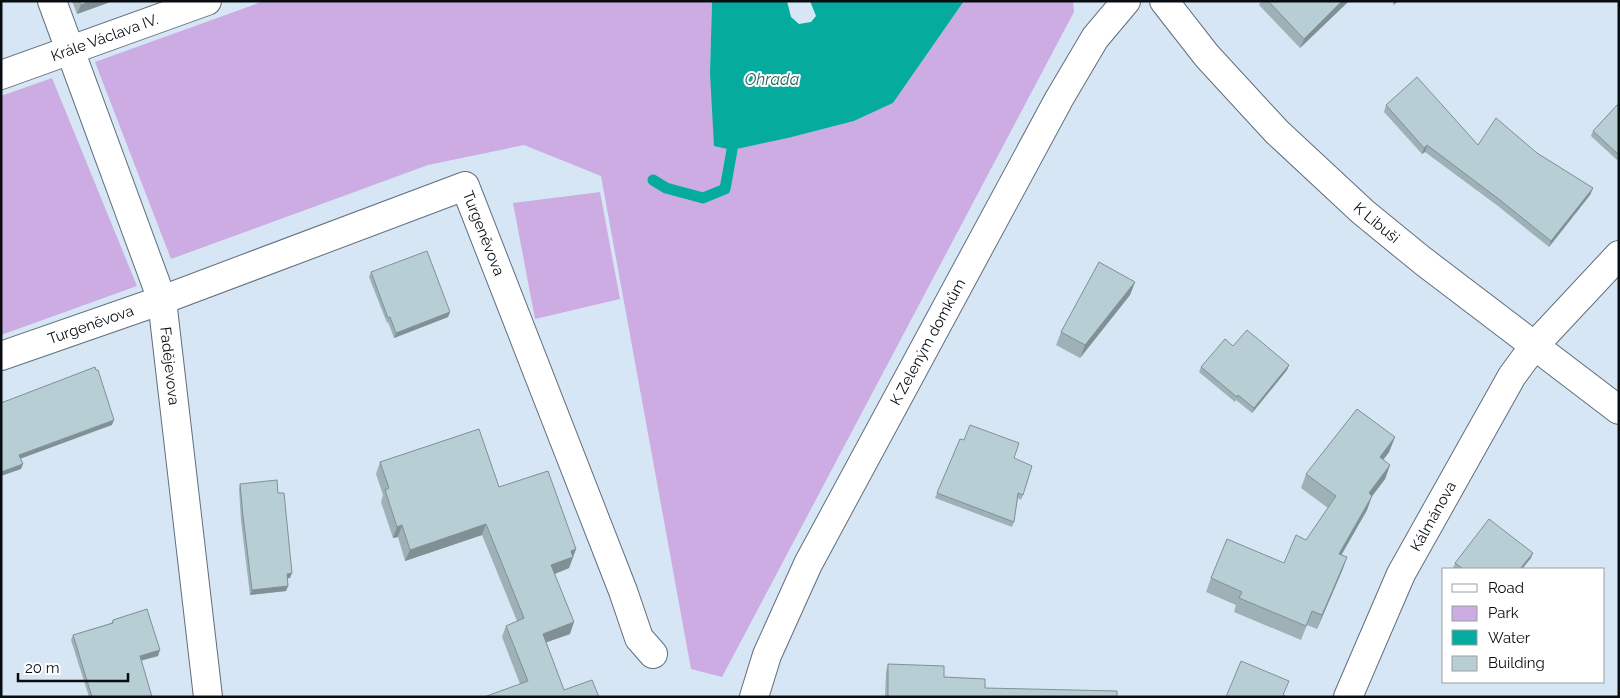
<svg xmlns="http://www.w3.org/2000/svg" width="1620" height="698" font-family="Raleway,sans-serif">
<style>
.green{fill:#ccace3}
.water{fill:#05ac9e}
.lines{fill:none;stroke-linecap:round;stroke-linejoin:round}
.stream{stroke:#05ac9e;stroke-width:11}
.minor-casing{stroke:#616e7c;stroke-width:30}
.tertiary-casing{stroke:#616e7c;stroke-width:30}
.minor{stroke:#fff;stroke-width:28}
.tertiary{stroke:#fff;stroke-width:28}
.wall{fill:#9db1b6}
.shaded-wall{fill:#809094}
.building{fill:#b7ced4;stroke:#809094}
.labels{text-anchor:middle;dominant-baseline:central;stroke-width:4;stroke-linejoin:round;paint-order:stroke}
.street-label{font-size:15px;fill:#080d12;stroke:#fff}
.water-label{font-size:16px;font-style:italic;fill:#2a615a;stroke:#fff}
</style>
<rect width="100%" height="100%" fill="#d7e6f5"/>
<g class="green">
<path d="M264,1H712L710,73L792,137L854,121L893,103L964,1H1073L1074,12L722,677L691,669L601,176L524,145L428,165L171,259L95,62Z"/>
<path d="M52,78L137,286L1,335V96Z"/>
<path d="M600,192L620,299L535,319L513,203Z"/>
</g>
<path class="water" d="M712,1H787L791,17L799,24L811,22L816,16L810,1H964L893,103L854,121L792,137L732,150L714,146L710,73Z"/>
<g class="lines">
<path class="stream" d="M653,180L666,188L703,198L725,189L732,150"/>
<defs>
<g id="minor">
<path id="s1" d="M52,1L162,300L208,697"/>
<path id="s2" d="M1,75L207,1"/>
<path id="s3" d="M1,356L162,300L465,186L623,591L639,638L653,654"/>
<path id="s4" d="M754,697L767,655L808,564L1059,99L1095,38L1126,1"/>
<path id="s5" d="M1348,697L1401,574L1512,376L1534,346L1619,255"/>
</g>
<g id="tertiary">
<path id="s6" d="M1164,1L1207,56L1277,132L1363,212L1423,261L1619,410"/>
</g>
</defs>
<use href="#minor" class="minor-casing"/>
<use href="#tertiary" class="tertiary-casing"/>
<use href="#minor" class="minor"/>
<use href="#tertiary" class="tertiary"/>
</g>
<g class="wall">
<path d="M72,1H113L77,14Z"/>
<path d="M1261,1H1349L1300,48L1259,5Z"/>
<path d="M1619,103V158L1617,160L1591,136L1593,131Z"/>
<path d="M1386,105L1478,145L1537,153L1593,188L1590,195L1549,247L1498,206L1425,152L1422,154L1384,112Z"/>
<path d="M371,272L450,312L448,317L394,338L388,322L387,323L369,277Z"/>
<path d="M1135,282L1130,295L1080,358L1056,345L1061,332Z"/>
<path d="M1233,346L1289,365L1287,370L1252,413L1236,400L1235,402L1199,372L1201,367Z"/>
<path d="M1395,437L1389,452L1383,460L1390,465L1385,479L1372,496L1367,510L1341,555L1347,557L1342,571L1317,629L1307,625L1301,640L1234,612L1236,605L1206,592L1211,578L1284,563L1306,540L1328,508L1301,488L1306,474Z"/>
<path d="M960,439L1014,458L1023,495L1021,500L1018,498L1014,522L1012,527L935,498Z"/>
<path d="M380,462L499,487L576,549L569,568L555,574L570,634L546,642L564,690L599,697L520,684L502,637L506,626L517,621L482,535L405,561L398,537L393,538L381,502L383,495L376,474Z"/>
<path d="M240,484L292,573L290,578H287L288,586L286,591L250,595L241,521L239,489Z"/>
<path d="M1531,558L1522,569H1455L1453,568L1455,563Z"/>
<path d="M113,620L158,656L141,661L152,697H89L71,640L73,635L111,623Z"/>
<path d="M888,664L944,677L985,688L1117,697H885L886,672Z"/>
</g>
<g class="shaded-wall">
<path d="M91,1H113L77,14L81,5Z"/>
<path d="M1342,1H1349L1300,48L1304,39Z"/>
<path d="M1394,1H1399L1393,5Z"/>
<path d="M1427,145L1425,152L1422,154L1424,148Z"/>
<path d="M1593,188L1590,195L1549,247L1551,241Z"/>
<path d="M1135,282L1130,295L1080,358L1085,345Z"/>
<path d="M450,312L448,317L394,338L396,333Z"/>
<path d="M1289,365L1287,370L1252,413L1254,408Z"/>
<path d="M114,420L112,425L17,460L19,455Z"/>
<path d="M1395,437L1389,452L1375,471L1380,457Z"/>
<path d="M23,464L21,469L1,476V472Z"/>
<path d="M1390,465L1385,479L1364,507L1369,493Z"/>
<path d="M1372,496L1367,510L1334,568L1339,554Z"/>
<path d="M486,524L482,535L405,561L410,550Z"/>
<path d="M402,525L398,537L393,538L397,527Z"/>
<path d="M576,549L569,568L547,577L551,565L571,551Z"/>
<path d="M1533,553L1531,558L1522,569H1520Z"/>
<path d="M1347,557L1342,571L1317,629L1322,615Z"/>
<path d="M292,573L290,578L285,579L287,574Z"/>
<path d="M288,586L286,591L250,595L252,590Z"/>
<path d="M574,622L570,634L539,645L543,634Z"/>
<path d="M160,650L158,656L138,661L140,656Z"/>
</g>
<g class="building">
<path d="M79,1H91L81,5Z"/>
<path d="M1268,1H1342L1304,39Z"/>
<path d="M1417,77L1478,145L1496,118L1537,153L1593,188L1551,241L1500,200L1427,145L1424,148L1386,105Z"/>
<path d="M1619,103V155L1593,131Z"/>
<path d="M427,251L450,312L396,333L390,317L388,318L371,272Z"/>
<path d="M1099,262L1135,282L1085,345L1061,332Z"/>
<path d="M1247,330L1289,365L1254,408L1238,395L1237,397L1201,367L1225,339L1233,346Z"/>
<path d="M95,367L96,370H98L114,420L19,455L23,464L1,472V403Z"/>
<path d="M1357,409L1395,437L1380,457L1390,465L1369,493L1372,496L1339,554L1347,557L1322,615L1312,611L1306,626L1239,598L1242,592L1211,578L1227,539L1284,563L1296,535L1306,540L1336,496L1306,474Z"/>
<path d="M970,425L1019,443L1014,458L1032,466L1023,495L1018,493L1014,522L937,493L960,439L964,440Z"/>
<path d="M479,429L499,487L548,471L576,549L571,551L573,557L551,565L574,622L543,634L564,690L592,680L599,697H484L528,681L506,626L524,618L486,524L410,550L402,525L397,527L385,490L389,488L380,462Z"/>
<path d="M277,480L278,493H284L292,573L287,574L288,586L252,590L243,516L240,484Z"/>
<path d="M1489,519L1533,553L1520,569H1463L1455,563Z"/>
<path d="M147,609L160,650L140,656L152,697H92L73,635L113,623V620Z"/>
<path d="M1241,661L1289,681L1283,695L1287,697H1226Z"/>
<path d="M888,664L944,666V677L985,679V688L1117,691V697H888Z"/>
</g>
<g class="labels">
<g class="street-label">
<text stroke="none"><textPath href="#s2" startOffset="110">Krále Václava IV.</textPath></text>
<text stroke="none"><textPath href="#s6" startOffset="308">K Libuši</textPath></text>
<text stroke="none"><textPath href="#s3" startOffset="545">Turgeněvova</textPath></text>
<text stroke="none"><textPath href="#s3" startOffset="95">Turgeněvova</textPath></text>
<text stroke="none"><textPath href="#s4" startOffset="396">K Zeleným domkům</textPath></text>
<text stroke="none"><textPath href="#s1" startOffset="385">Fadějevova</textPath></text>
<text stroke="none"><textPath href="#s5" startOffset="200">Kálmánova</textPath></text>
</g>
<g class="water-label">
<text x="772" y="79">Ohrada</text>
</g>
</g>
<rect width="1620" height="698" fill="none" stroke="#080d12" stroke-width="5"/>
<rect x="1442" y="568" width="162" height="115" fill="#ffffff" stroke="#9c9ea0"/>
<rect x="1452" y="584" width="25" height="8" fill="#ffffff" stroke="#9c9ea0"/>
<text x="1488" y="593" font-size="15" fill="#080d12">Road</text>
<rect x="1452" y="606" width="25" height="15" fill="#ccace3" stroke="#9c9ea0"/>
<text x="1488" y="618" font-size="15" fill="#080d12">Park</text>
<rect x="1452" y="630" width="25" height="15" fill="#05ac9e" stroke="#9c9ea0"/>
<text x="1488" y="643" font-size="15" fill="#080d12">Water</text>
<rect x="1452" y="656" width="25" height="15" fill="#b7ced4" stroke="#9c9ea0"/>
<text x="1488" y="668" font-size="15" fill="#080d12">Building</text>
<path d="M18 673v8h110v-8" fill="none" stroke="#080d12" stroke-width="2.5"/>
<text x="25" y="673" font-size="15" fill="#080d12" stroke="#ffffff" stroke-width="4" paint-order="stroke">20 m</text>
</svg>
